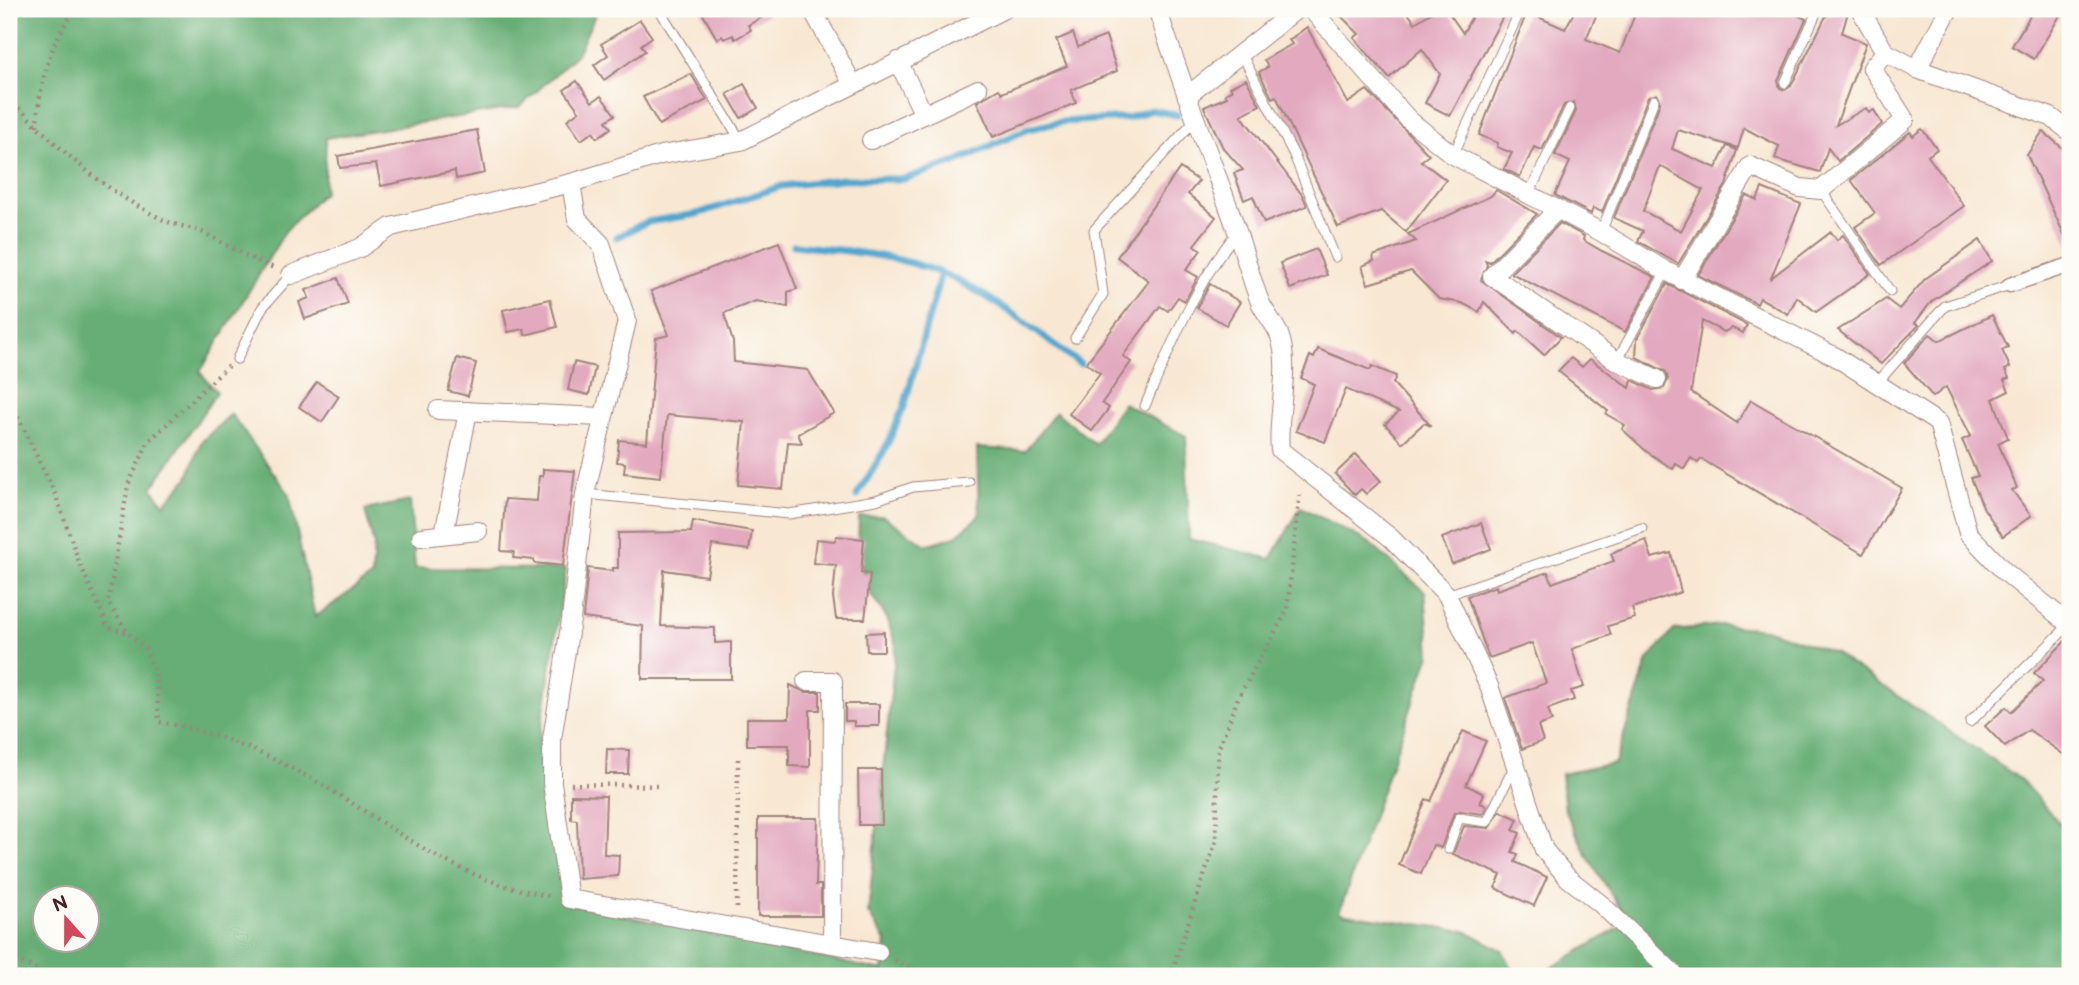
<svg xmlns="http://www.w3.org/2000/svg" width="2079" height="985" font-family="'Balsamiq Sans',sans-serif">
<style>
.forest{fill:#66ae74;stroke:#586650;stroke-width:2;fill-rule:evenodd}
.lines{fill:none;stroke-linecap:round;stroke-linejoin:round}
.stream{stroke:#53a5ce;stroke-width:7}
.building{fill:#e3a9bf;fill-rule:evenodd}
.service-casing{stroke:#a1837e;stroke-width:11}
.pedestrian-casing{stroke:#a1837e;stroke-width:17}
.minor-casing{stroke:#a1837e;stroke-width:20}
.path{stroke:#a1837e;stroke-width:4.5;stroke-dasharray:2 5;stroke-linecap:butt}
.service{stroke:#fff;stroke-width:9}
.pedestrian{stroke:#fff;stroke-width:14}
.minor{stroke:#fff;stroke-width:18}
</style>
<rect width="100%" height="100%" fill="#fdfcf7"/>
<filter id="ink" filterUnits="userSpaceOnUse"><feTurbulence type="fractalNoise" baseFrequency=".0143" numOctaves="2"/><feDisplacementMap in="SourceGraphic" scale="14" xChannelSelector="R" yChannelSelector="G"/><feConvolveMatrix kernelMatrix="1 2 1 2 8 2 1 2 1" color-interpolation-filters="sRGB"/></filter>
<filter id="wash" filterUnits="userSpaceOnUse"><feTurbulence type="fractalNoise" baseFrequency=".00686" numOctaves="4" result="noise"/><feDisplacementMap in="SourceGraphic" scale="28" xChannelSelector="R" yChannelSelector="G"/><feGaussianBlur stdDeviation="1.57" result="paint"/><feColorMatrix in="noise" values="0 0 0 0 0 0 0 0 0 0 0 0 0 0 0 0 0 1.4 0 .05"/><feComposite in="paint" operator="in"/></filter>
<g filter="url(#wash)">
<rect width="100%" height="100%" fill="#f8e7d2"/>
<g class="forest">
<path d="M9,9H424L427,12L438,9H598L577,54L520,107L326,138L324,192L286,230L200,372L217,392L152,488L164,504L188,478L201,442L231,414L289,494L315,617L372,576L374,545L365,510L410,501L415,568L566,569L539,741L566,903L883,971L886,941L868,913L896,646L887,618L866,587L858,547L859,517L883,516L926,545L956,536L979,516L977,448L1025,451L1056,412L1095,444L1123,403L1186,436L1189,539L1271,559L1301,507L1368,542L1425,592L1430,654L1339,913L1466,931L1502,950L1517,976H9ZM46,898H88V940H46Z"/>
<path d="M1721,625L1765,629L1834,653L2020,779L2070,835V950L2046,976H1538L1629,922L1589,859L1565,810L1561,774L1615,763L1648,660L1674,630Z"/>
</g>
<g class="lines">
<g class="stream">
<path d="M617,237L647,222L697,214L782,186L842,179H904L953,163L1028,129L1060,122L1128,118L1151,110L1177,115"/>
<path d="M794,245C843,251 895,254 941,273C992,294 1036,332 1080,364"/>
<path d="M857,496L885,449L904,407L941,273"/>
</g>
</g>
<g id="blocks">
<g class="building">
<path d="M700,9H777L748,25L751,30L735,39L733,35L724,39L722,36L717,39Z"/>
<path d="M1334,9H1405L1415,23L1437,9H1446L1463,33L1476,9H1507L1450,116L1425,103L1440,74L1422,49L1389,78L1354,38L1359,34Z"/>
<path d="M1576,9H1599L1586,39L1620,53L1637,9H1722L1740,15L1742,9H1760L1776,14L1778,9H1784L1806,19L1778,81L1780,88L1785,90L1791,86L1826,16L1836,9H1849L1842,33L1866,43L1836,125L1866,108L1869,113L1874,110L1882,124L1838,161L1828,148L1820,172L1775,159L1779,146L1744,128L1738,148L1678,130L1672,149L1716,168L1727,146L1737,150L1726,185L1678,264L1638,241L1643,231L1614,218L1660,103L1657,94L1648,97L1602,212L1593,208L1591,214L1555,195L1570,162L1555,155L1576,111L1574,102L1564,105L1542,150L1534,147L1520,177L1504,169L1512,153L1497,147L1498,143L1479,135L1527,12L1565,29ZM1660,166L1703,190L1681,231L1643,211Z"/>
<path d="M2034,9H2064L2034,59L2012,46Z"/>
<path d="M640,20L652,37L641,45L645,51L604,80L594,65L608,55L601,44Z"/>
<path d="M1307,27L1348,103L1367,90L1429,155L1421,161L1446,180L1406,232L1381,211L1338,227L1276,96L1272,98L1259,72L1268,67L1264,60L1292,44L1289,40Z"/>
<path d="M1073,33L1078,47L1106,36L1117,71L1071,90L1076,103L993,137L977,102L999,89L1002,93L1067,66L1056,40Z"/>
<path d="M691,74L707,100L659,125L643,97Z"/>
<path d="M1246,79L1260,105L1241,115L1303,196L1307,206L1264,223L1253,196L1244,200L1234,173L1243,170L1223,148L1204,107L1227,97L1225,94L1232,90L1230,87Z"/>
<path d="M577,81L592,102L601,96L615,115L606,121L611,128L597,138L593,132L581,140L567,120L579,111L564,90Z"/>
<path d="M744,84L758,108L741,118L727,94Z"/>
<path d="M1922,129L1937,149L1928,156L1964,206L1881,265L1855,227L1875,213L1851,180L1910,132L1913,136Z"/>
<path d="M477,130L485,173L456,179L455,171L381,186L376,164L340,168L338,156Z"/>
<path d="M2043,131L2070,155V247L2027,155Z"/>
<path d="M1180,168L1199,181L1188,194L1216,217L1194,245L1201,250L1186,270L1198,277L1185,301L1178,297L1168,311L1160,306L1123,356L1131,362L1102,403L1109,408L1092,431L1069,414L1100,373L1086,363L1149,281L1117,257Z"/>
<path d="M1762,188L1801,204L1771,278L1831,232L1837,240L1843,235L1870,274L1816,312L1797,297L1788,314L1760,298L1757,304L1698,275L1746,195L1757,200Z"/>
<path d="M1496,190L1537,214L1490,262L1485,260L1487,265L1481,280L1561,337L1544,355L1518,331L1516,334L1484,302L1479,312L1462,303L1439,299L1411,271L1368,284L1362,266L1374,261L1373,256L1416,241L1408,234L1491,196Z"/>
<path d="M1560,223L1584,236L1583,240L1602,251L1655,277L1625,332L1511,273Z"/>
<path d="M1980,240L1992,261L1932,301L1915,323L1919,325L1881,364L1838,330L1886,299L1899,309L1925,279Z"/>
<path d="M779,242L797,289L788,292V307L756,301L724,313L733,342L734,362L808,370L834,413L798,434L802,443L788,442L783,489L738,485L744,422L667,415L661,477L624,473L625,463L617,462L619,440L647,443L656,338L669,335L651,291Z"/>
<path d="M1316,249L1327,275L1290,289L1280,263Z"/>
<path d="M338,278L348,304L305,319L299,302L309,298L306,290Z"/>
<path d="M1210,284L1240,302L1226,325L1197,308Z"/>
<path d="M1667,284L1747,325L1743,333L1732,328L1724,332L1702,321L1691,392L1737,423L1751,400L1902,488L1863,554L1701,459L1698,463L1691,458L1684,469L1676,464L1673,469L1646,451L1622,429L1625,425L1606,414L1608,411L1558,371L1571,358L1582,367L1590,359L1630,388L1632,380L1653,390L1664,388L1668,379L1666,372L1636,357L1637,339Z"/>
<path d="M550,299L557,327L525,335L524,329L508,332L503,310Z"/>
<path d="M1992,315L2008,347L2002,350L2010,367L2005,370L2009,378L2004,380L2009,391L1993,399L2008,438L1998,443L2017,488L2012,490L2031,516L2003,536L1984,509L1971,478L1978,476L1962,440L1971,436L1946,387L1933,397L1904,363L1930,334L1939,341Z"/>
<path d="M1318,349L1370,370L1372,366L1396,376L1393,383L1431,426L1424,423L1402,443L1385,424L1399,412L1346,389L1325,442L1296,431L1314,384L1301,378L1310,356L1314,358Z"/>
<path d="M457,358L476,363L468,396L448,391Z"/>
<path d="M574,362L595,367L589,395L568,390Z"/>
<path d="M317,382L339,396L322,422L299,407Z"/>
<path d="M1356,454L1381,481L1366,494L1361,489L1355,495L1335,474Z"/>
<path d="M543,469L575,471L563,566L534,563V560L513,558L514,552L501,551L505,499L537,501L539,476H543Z"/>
<path d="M693,521L752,531L749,550L712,545L707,576L664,570L661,626L715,628V643L731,642V679H642L643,626L583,618L588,568L613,571V568H618V533L691,532Z"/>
<path d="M1481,523L1491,549L1452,564L1442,538Z"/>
<path d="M836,536L864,539L861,573L870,574L865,619H836L833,597L836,565L813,563L816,539L835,541Z"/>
<path d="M1646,540L1652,558L1671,553L1681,592L1632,608L1635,618L1608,626L1611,635L1572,649L1584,687L1571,691L1574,700L1548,709L1552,721L1538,726L1543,741L1522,749L1505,698L1546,683L1532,643L1489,658L1467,596L1496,586L1497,590L1548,572L1552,583L1614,561L1611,554L1618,550Z"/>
<path d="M884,632V651H867L866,633Z"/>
<path d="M2070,636V759L2029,730L2005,747L1985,726L2006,707L2011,712L2043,681L2034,673Z"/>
<path d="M790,685L805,692H820V710H810V767L789,766V745H747V718H789Z"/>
<path d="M845,704H879V726H854V721H845Z"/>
<path d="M1463,731L1486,741L1466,785L1484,794L1480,803L1487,806L1483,814L1460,811L1454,813L1441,848L1433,845L1421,874L1399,865L1426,799L1431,801Z"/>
<path d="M607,749L629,750L628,774H606Z"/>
<path d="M858,770H881L882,825H859Z"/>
<path d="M571,795L606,796L604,854L619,855L618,876L579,879L577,820L571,819Z"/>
<path d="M1500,811L1518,819L1513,830L1520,833L1512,852L1518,854L1515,862L1547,877L1534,906L1495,888L1501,875L1453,854L1464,826L1489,828Z"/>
<path d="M758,818H818L816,885H821V916H758Z"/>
</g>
</g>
</g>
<g filter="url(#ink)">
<use href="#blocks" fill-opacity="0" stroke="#a1837e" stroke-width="2"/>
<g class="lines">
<defs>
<g id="service">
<path d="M659,9L741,141"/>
<path d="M1241,53L1294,155L1335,257"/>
<path d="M1785,83L1818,9"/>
<path d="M1453,155L1521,9"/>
<path d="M1821,190L1890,291"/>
<path d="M1529,194L1570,108"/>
<path d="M1601,232L1654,100"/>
<path d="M1075,338L1103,294L1094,230L1195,120"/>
<path d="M237,359L262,308L291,275"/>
<path d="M1617,361L1666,271"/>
<path d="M1878,382L1945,306L2010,285"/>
<path d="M1145,406C1171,345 1195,285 1237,232"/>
<path d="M585,494L789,514L876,500L913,487L969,482"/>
<path d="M1447,595L1642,528"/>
<path d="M1970,722L2070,624"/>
<path d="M1448,849L1459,818L1487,822L1514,767"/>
</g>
<path id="pedestrian" d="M2010,285L2070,265"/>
<g id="minor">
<path d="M812,9L852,83"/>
<path d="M1157,9L1187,96L1297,9"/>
<path d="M1311,9L1409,120L1453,155L1601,232L1666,271L1836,357L1938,423L1968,533L2004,571L2070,625"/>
<path d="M1860,9L1885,52L1917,69L2051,117L2070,132"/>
<path d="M898,61L924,115"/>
<path d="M1917,69L1949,9"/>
<path d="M1187,96C1203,141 1221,185 1237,231C1245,255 1251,279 1260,302C1265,313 1274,323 1279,334C1292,368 1276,416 1280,450L1391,538L1447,595L1489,686L1544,850L1568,878L1602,905L1676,976"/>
<path d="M871,140L978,89"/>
<path d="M1558,209L1492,276L1617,361L1657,379"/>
<path d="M291,275L360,248L391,227L571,183"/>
<path d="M1682,280L1750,166L1800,188L1821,190L1905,120L1872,68L1885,52"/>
<path d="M438,410L603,417"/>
<path d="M444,534L468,411"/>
<path d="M421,537L478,531"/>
<path d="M806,681H833L832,942"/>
<path d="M878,952L569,899L552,783V739L571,620L585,494L627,321L601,244L577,219L571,183L661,155L741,141L1004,9"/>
</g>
</defs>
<use href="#service" class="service-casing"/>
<use href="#pedestrian" class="pedestrian-casing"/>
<use href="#minor" class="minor-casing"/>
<g class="path">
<path d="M9,98C56,146 104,192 166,221C177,226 190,227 202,232C226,244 248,258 274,268"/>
<path d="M37,126C38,92 51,31 79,9"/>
<path d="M228,366L149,441L128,485L108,603L129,634L145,648L156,676L159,722C226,733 293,765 350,802C417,845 470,884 552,896"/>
<path d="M9,398L56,496L79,562L108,627L128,633"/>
<path d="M571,784L660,786"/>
<path d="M737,908L738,759"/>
<path d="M9,957L51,976"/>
<path d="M895,960L926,976"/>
<path d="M1170,976L1216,841L1218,750L1238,698L1287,611L1300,491"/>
</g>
<use href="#service" class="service"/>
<use href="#pedestrian" class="pedestrian"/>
<use href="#minor" class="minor"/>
</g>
</g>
<rect width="2079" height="985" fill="none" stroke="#fdfcf7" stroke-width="35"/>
<g transform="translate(66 919) rotate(339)"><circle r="33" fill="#fdfcf7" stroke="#b5a4a5" stroke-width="2"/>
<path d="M0-5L12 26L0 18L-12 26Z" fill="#d1495b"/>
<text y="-10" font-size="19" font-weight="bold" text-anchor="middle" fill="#4a1f2b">N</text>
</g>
</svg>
